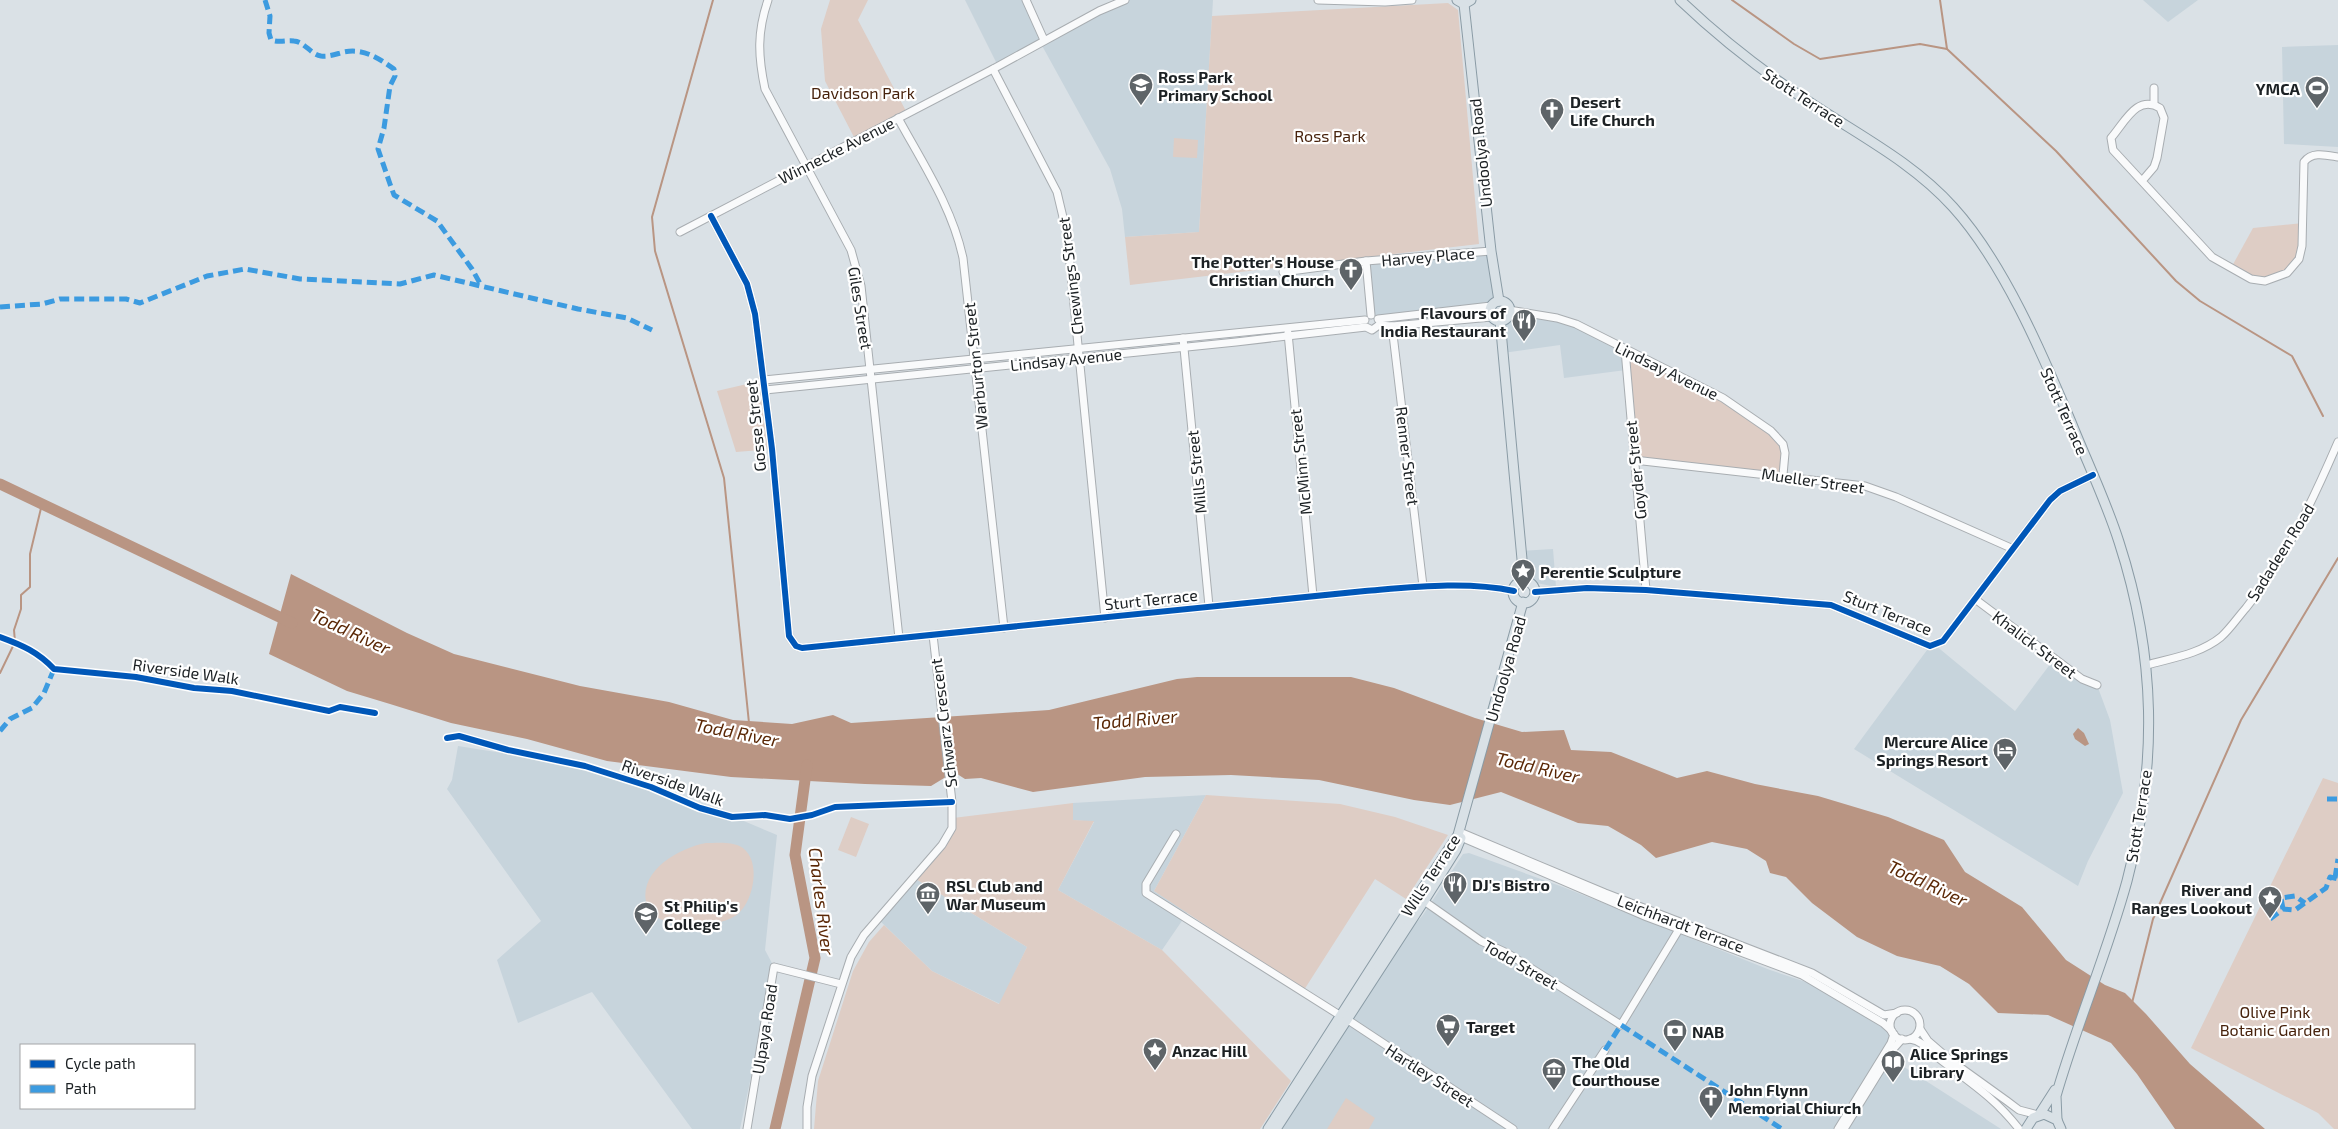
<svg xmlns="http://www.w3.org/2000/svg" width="2338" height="1129" font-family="'Exo 2',sans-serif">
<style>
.built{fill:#c7d4dc}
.green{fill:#decdc5}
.water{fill:#b99583}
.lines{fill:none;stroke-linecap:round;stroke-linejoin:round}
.stream{stroke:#b99583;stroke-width:2}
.river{stroke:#b99583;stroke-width:11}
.minor-casing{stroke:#a8adb1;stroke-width:9}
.major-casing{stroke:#8a9ba5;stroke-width:11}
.minor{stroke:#f9fafb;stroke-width:7}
.major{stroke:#d9e1e6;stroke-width:9}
.quiet{stroke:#3c9be0;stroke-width:5;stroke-dasharray:10 5;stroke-linecap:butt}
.cycleway-casing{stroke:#fff;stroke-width:9}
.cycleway{stroke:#0057b8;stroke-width:6}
.labels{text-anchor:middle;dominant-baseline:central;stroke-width:4.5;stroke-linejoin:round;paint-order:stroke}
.poi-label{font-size:16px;font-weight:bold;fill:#1c2124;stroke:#fff;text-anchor:start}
.park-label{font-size:16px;fill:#47220c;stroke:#fff}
.street-label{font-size:16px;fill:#1c2124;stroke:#fff}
.water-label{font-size:18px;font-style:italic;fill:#5a2705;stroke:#fff}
</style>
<rect width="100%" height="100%" fill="#dae1e6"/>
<g class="built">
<path d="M965,0H1026L1044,40L1125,0H1213L1199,232L1125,237L1122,209L1110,169L1040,42L998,66Z"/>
<path d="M2143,0H2198L2168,22Z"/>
<path d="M2338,45V147L2284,144L2282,47Z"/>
<path d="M1491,251L1496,301L1378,318L1374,316H1368L1366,261Z"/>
<path d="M1506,310L1557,318L1625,350L1626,370L1564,378L1560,345L1503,353V318Z"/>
<path d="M1553,549L1556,587L1532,582L1521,551Z"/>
<path d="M1935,645L2015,711L2054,659L2097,685L2110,720L2123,793L2088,861L2078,886L1854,749L1930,646Z"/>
<path d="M458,746L597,768L701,803L777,835L765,950L774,967L740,1129H692L592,992L518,1023L497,960L541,921L447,789L452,780Z"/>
<path d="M1206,795L1154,891L1188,912L1162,950L1058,890L1094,822L1073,820V803Z"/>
<path d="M1469,853L1563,887L1770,970L1809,983L1888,1031L1889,1041L1901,1065L2001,1129H1276L1385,959L1423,915L1463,854Z"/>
<path d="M914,878L1027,947L1000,1004L932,971L878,919Z"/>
</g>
<g class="green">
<path d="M830,0H868L858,20L907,113L856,141L825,81L821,29Z"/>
<path d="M1448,3L1458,10L1479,244L1130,285L1125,237L1199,232L1212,16Z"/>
<path d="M1174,138L1198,140L1197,158L1173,157Z"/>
<path d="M2303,223L2299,259L2287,273L2258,280L2231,268L2253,228Z"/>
<path d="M1625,350L1723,398L1783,444V475L1634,460Z"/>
<path d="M764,380L772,449L736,452L717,391Z"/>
<path d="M2323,778L2338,783V1129H2334L2318,1113L2191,1048Z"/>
<path d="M1206,795L1340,804L1395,817L1448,835L1406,899L1375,879L1304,990L1154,891Z"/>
<path d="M1073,803V820L1094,821L1058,890L1162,950L1291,1081L1260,1129H814L818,1081L853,971L869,942L884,925L932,971L999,1004L1027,947L914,878L942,845L953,818Z"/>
<path d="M851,817L869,824L856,857L838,850Z"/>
<path d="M706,843C717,843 733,841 743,848C761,862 754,899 739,913C721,930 652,933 646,902C640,869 680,848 706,843Z"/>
<path d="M1346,1098L1375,1118L1369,1129H1327Z"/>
</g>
<g class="water">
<path d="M291,574L407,633L454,654L580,686L669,702L733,720L792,724L833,715L851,723L1049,710L1177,679L1197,677H1351L1394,688L1475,718L1522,732L1564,730L1571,750L1611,752L1677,778L1707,771L1755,784L1818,796L1888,817L1944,840L1965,872L2022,907L2066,960L2105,985L2125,993L2146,1014L2190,1064L2265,1129H2175L2137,1074L2111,1043L2048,1015L1998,1013L1969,984L1940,966L1897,956L1857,937L1812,903L1786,877L1770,873L1766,861L1747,849L1712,842L1656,858L1641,845L1608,826L1578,823L1501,792L1450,805L1414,800L1319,780L1231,775L1145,777L1033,792L981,778L965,779L954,772L931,786L865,784L731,777L607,761L527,739L451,723L390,704L347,691L269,654Z"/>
<path d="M2078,728L2084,733L2089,744L2085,746L2075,739L2073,734Z"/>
</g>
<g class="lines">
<g class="stream">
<path d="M713,0L652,217L655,251L724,478L749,723"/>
<path d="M1732,0L1794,44L1820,59L1920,44L1947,49L2056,151L2176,281L2200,301L2292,356L2323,416"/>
<path d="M1940,0L1947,49"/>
<path d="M0,673L15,642L14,630L21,609V595L30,587V554L42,504"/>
<path d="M2132,1003L2153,919L2241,720L2338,558"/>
</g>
<g class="river">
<path d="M0,484L292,623"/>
<path d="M775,1129L815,958L795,855L807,765"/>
</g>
<defs>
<g id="minor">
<path d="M768,0C757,32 758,56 765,89L851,250L861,286L899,638"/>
<path d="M1026,0L1044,40"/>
<path d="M1318,0L1385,2L1412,0"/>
<path d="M993,69L1057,192L1067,234L1105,618"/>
<path d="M2154,104V88"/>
<path d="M898,118C923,164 952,207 963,258L1004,628"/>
<path d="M2142,181L2154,167L2157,158L2164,118L2160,108C2137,94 2125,122 2111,138L2113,150L2212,257L2251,279L2265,281L2287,273L2299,259L2302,246L2304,162C2312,151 2326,155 2338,157"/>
<path d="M711,216L747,284L755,314L772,449L789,636L796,646L802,648L1365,591C1414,587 1466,581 1514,591"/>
<path d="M680,232L993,69L1099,11L1125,0"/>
<path d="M1366,261L1371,315"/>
<path d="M1283,272L1366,261L1491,251"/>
<path d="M1509,310L1557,318L1576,324L1723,398L1771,431L1783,444L1785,453L1783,475"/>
<path d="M1378,319L1491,306"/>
<path d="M1379,325L1392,326L1492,317"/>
<path d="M1392,326L1423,586"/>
<path d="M1288,333L1313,596"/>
<path d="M1183,338L1209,606"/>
<path d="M1625,350L1646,590"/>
<path d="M764,380L1365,320"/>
<path d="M765,390L1236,342L1366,327L1372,330L1379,325"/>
<path d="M1634,460L1865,486L1896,497L2011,548"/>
<path d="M1535,592L1587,588L1646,590L1831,605L1930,646L1943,641L2050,500L2060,491L2093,475"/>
<path d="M1975,599L2082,679L2097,685"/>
<path d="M2147,665C2172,658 2200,654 2221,637C2230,629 2238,617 2246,608C2286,558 2313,500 2338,442"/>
<path d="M1462,833L1605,893L1812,973L1884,1015L1897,1013"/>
<path d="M1176,834L1146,884V893L1341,1016"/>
<path d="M1461,837L1647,917L1802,975L1883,1023L1892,1031"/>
<path d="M1424,901L1481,941L1507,953L1621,1025L1681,926"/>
<circle cx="1905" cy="1025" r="15"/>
<path d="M1348,1020L1513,1129"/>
<path d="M1920,1029L1928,1041L1950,1060L2007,1101L2019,1110L2038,1115"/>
<path d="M1910,1039C1923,1041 1931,1052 1941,1060C1971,1083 1995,1098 2019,1129"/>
<path d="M747,1129L774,967L841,984"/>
<path d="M807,1129V1107L812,1076L851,957L864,935L942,845L952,828V802L933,635"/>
<path d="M1553,1129L1605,1050"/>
<path d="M1838,1129L1891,1043L1894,1034"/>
<path d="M1844,1129L1894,1048L1902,1039"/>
</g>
<g id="major">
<path d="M1457,0L1464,4L1471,0"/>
<path d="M1680,0C1724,42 1771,78 1823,111C1868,140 1916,166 1953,207C2003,262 2042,353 2071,422C2087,462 2106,501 2119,542C2156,656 2158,765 2127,881C2107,954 2077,1023 2056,1096L2057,1120"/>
<path d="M1464,4L1491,251L1499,301"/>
<circle cx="1500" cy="311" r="10"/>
<path d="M1500,320L1524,581"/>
<circle cx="1524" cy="592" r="11"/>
<path d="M2039,1115L2055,1090"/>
<path d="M1268,1129L1407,912L1458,835L1523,602"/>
<path d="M1276,1129L1424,901L1456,850L1461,838"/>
<path d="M2026,1129L2033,1118L2044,1114L2057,1120L2061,1129"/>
</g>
</defs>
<use href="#minor" class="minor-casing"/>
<use href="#major" class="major-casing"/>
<use href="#minor" class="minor"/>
<use href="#major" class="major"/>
<g class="quiet">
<path d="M265,0L270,16L269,33L271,40C280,43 286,40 294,41C305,42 310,54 321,56C329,57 336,54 344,52C364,48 378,58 394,69L395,76L390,86L384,128L378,149L390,184L394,195L437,221L472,269L482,287"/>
<path d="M0,307L42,304L60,299H126L140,303L207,276L245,269L300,279L400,284L434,275L578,309L627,318L652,330"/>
<path d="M0,731L10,719L32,708L44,693L54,669"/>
<path d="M2327,799H2338"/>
<path d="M2335,878L2338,859"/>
<path d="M2283,909L2281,898L2295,896L2305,903"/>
<path d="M2270,919L2283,909L2295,910L2326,888L2330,877L2338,879"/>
<path d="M1605,1050L1621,1025L1782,1129"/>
</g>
<defs>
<g id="cycleway">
<path d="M711,216L747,284L755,314L772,449L789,636L796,646L802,648L1365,591C1414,587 1466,581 1514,591"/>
<path d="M1535,592L1587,588L1646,590L1831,605L1930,646L1943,641L2050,500L2060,491L2093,475"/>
<path d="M0,637C22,645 38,652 54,669L136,677L194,688L232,691L329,711L340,707L375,713"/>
<path d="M447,738L459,736L508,750L585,766L651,787L700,808L732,817L765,815L790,819L812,815L835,807L952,802"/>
</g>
</defs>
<use href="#cycleway" class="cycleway-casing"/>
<use href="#cycleway" class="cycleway"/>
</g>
<defs>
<symbol id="school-pin" viewBox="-11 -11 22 30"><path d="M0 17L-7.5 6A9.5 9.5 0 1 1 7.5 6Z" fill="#5e6468" stroke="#fff"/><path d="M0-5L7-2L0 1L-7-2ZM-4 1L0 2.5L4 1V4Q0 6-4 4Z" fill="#fff"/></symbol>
<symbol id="stadium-pin" viewBox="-11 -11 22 30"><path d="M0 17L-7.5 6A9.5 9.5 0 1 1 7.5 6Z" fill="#5e6468" stroke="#fff"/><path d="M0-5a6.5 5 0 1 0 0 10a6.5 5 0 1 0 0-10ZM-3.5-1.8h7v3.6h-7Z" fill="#fff"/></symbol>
<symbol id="church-pin" viewBox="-11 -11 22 30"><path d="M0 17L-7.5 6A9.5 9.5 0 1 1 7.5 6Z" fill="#5e6468" stroke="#fff"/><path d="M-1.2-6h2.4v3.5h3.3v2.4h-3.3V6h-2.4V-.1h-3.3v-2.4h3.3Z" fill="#fff"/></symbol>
<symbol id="restaurant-pin" viewBox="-11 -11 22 30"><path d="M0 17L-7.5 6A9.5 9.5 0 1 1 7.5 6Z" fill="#5e6468" stroke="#fff"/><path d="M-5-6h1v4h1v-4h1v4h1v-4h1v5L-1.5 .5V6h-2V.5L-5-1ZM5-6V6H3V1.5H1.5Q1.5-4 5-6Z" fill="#fff"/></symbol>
<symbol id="sight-pin" viewBox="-11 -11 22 30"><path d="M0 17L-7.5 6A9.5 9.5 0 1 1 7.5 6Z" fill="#5e6468" stroke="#fff"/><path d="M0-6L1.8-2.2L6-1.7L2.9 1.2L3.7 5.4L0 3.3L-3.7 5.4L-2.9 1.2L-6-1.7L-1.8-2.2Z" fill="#fff"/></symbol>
<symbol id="hotel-pin" viewBox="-11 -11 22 30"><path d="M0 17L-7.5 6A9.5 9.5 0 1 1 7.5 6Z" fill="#5e6468" stroke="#fff"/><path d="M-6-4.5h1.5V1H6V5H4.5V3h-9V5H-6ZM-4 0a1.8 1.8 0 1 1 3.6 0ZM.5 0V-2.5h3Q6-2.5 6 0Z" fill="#fff"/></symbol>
<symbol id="museum-pin" viewBox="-11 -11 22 30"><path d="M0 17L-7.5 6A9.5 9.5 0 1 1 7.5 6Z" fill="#5e6468" stroke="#fff"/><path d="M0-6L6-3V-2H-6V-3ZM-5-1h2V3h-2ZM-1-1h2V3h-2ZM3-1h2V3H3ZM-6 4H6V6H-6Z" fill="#fff"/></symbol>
<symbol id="supermarket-pin" viewBox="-11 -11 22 30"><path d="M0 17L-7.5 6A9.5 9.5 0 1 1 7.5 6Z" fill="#5e6468" stroke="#fff"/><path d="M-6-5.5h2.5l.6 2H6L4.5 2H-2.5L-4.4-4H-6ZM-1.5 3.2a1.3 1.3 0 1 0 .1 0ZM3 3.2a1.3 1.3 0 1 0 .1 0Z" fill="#fff"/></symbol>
<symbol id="bank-pin" viewBox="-11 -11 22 30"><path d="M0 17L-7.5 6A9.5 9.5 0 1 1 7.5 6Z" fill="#5e6468" stroke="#fff"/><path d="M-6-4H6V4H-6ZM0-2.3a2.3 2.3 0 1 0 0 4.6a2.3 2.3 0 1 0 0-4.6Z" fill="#fff"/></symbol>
<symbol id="library-pin" viewBox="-11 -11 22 30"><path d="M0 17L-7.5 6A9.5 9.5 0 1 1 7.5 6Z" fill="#5e6468" stroke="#fff"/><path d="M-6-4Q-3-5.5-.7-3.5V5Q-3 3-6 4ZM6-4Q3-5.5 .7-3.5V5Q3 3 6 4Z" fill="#fff"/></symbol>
</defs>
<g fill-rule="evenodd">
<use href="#school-pin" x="1127" y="71" width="28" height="38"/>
<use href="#stadium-pin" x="2303" y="74" width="28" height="38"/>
<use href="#church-pin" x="1538" y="96" width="28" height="38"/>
<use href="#church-pin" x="1337" y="256" width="28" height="38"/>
<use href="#restaurant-pin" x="1510" y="307" width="28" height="38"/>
<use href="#sight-pin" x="1509" y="557" width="28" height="38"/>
<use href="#hotel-pin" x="1991" y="736" width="28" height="38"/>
<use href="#restaurant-pin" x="1441" y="870" width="28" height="38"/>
<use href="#museum-pin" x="914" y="880" width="28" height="38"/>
<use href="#sight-pin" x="2256" y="884" width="28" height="38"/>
<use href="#school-pin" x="632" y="900" width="28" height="38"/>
<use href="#supermarket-pin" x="1434" y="1012" width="28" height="38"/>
<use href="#bank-pin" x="1661" y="1017" width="28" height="38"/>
<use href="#sight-pin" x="1141" y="1036" width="28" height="38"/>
<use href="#library-pin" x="1879" y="1048" width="28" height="38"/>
<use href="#museum-pin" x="1540" y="1056" width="28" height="38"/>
<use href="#church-pin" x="1697" y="1084" width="28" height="38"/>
</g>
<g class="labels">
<g class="poi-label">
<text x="1158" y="76">Ross Park<tspan x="1158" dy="18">Primary School</tspan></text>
<text x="2300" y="88" text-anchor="end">YMCA</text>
<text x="1570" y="101">Desert<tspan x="1570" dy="18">Life Church</tspan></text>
<text x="1334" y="261" text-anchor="end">The Potter's House<tspan x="1334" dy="18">Christian Church</tspan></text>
<text x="1506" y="312" text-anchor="end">Flavours of<tspan x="1506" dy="18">India Restaurant</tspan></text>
<text x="1540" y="571">Perentie Sculpture</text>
<text x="1988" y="741" text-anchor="end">Mercure Alice<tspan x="1988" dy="18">Springs Resort</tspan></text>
<text x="1472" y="884">DJ's Bistro</text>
<text x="946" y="885">RSL Club and<tspan x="946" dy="18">War Museum</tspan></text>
<text x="2252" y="889" text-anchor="end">River and<tspan x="2252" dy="18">Ranges Lookout</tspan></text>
<text x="664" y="905">St Philip's<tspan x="664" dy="18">College</tspan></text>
<text x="1466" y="1026">Target</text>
<text x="1692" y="1031">NAB</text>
<text x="1172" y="1050">Anzac Hill</text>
<text x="1910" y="1053">Alice Springs<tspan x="1910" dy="18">Library</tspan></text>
<text x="1572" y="1061">The Old<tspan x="1572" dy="18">Courthouse</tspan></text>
<text x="1728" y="1089">John Flynn<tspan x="1728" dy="18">Memorial Chiurch</tspan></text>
</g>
<g class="park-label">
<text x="863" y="92">Davidson Park</text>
<text x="1330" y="135">Ross Park</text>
<text x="2275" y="1011">Olive Pink<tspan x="2275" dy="18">Botanic Garden</tspan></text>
</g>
<g class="street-label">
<text transform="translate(1804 97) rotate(33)">Stott Terrace</text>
<text transform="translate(836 150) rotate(-27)">Winnecke Avenue</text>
<text transform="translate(1480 153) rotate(-96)">Undoolya Road</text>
<text transform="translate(1428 256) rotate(-5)">Harvey Place</text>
<text transform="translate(1070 276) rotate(-97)">Chewings Street</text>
<text transform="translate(861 308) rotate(81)">Giles Street</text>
<text transform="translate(1066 359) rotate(-6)">Lindsay Avenue</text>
<text transform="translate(975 366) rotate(-96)">Warburton Street</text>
<text transform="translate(1667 370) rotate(26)">Lindsay Avenue</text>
<text transform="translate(2065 411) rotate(66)">Stott Terrace</text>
<text transform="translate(755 426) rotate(-96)">Gosse Street</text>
<text transform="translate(1408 456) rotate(83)">Renner Street</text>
<text transform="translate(1300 462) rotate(-96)">McMinn Street</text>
<text transform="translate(1635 470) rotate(-96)">Goyder Street</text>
<text transform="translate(1196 472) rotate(-96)">Mills Street</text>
<text transform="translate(1813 480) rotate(8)">Mueller Street</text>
<text transform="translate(2280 552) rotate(-58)">Sadadeen Road</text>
<text transform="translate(1151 599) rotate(-6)">Sturt Terrace</text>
<text transform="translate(1888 612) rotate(22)">Sturt Terrace</text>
<text transform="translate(2035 644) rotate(37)">Khalick Street</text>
<text transform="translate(1505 669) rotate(-74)">Undoolya Road</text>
<text transform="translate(186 671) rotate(8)">Riverside Walk</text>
<text transform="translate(943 723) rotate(-97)">Schwarz Crescent</text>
<text transform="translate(673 782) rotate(20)">Riverside Walk</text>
<text transform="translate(2138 816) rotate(-81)">Stott Terrace</text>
<text transform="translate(1430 875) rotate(-57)">Wills Terrace</text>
<text transform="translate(1681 923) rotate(21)">Leichhardt Terrace</text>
<text transform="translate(1521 964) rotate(30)">Todd Street</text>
<text transform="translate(764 1029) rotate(-81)">Ulpaya Road</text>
<text transform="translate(1430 1075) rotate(33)">Hartley Street</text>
</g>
<g class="water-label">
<text transform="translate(351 631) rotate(25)">Todd River</text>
<text transform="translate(1135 719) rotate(-5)">Todd River</text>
<text transform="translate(737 732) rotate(11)">Todd River</text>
<text transform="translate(1538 767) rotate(13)">Todd River</text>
<text transform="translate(1928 883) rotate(25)">Todd River</text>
<text transform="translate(822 901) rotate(83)">Charles River</text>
</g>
</g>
<rect x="20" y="1044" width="175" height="65" fill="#ffffff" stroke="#a4a6a7"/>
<rect x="30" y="1060" width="25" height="8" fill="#0057b8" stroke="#a4a6a7"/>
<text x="65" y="1069" font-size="15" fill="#1c2124">Cycle path</text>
<rect x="30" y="1085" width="25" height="8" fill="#3c9be0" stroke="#a4a6a7"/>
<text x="65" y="1094" font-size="15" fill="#1c2124">Path</text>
</svg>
